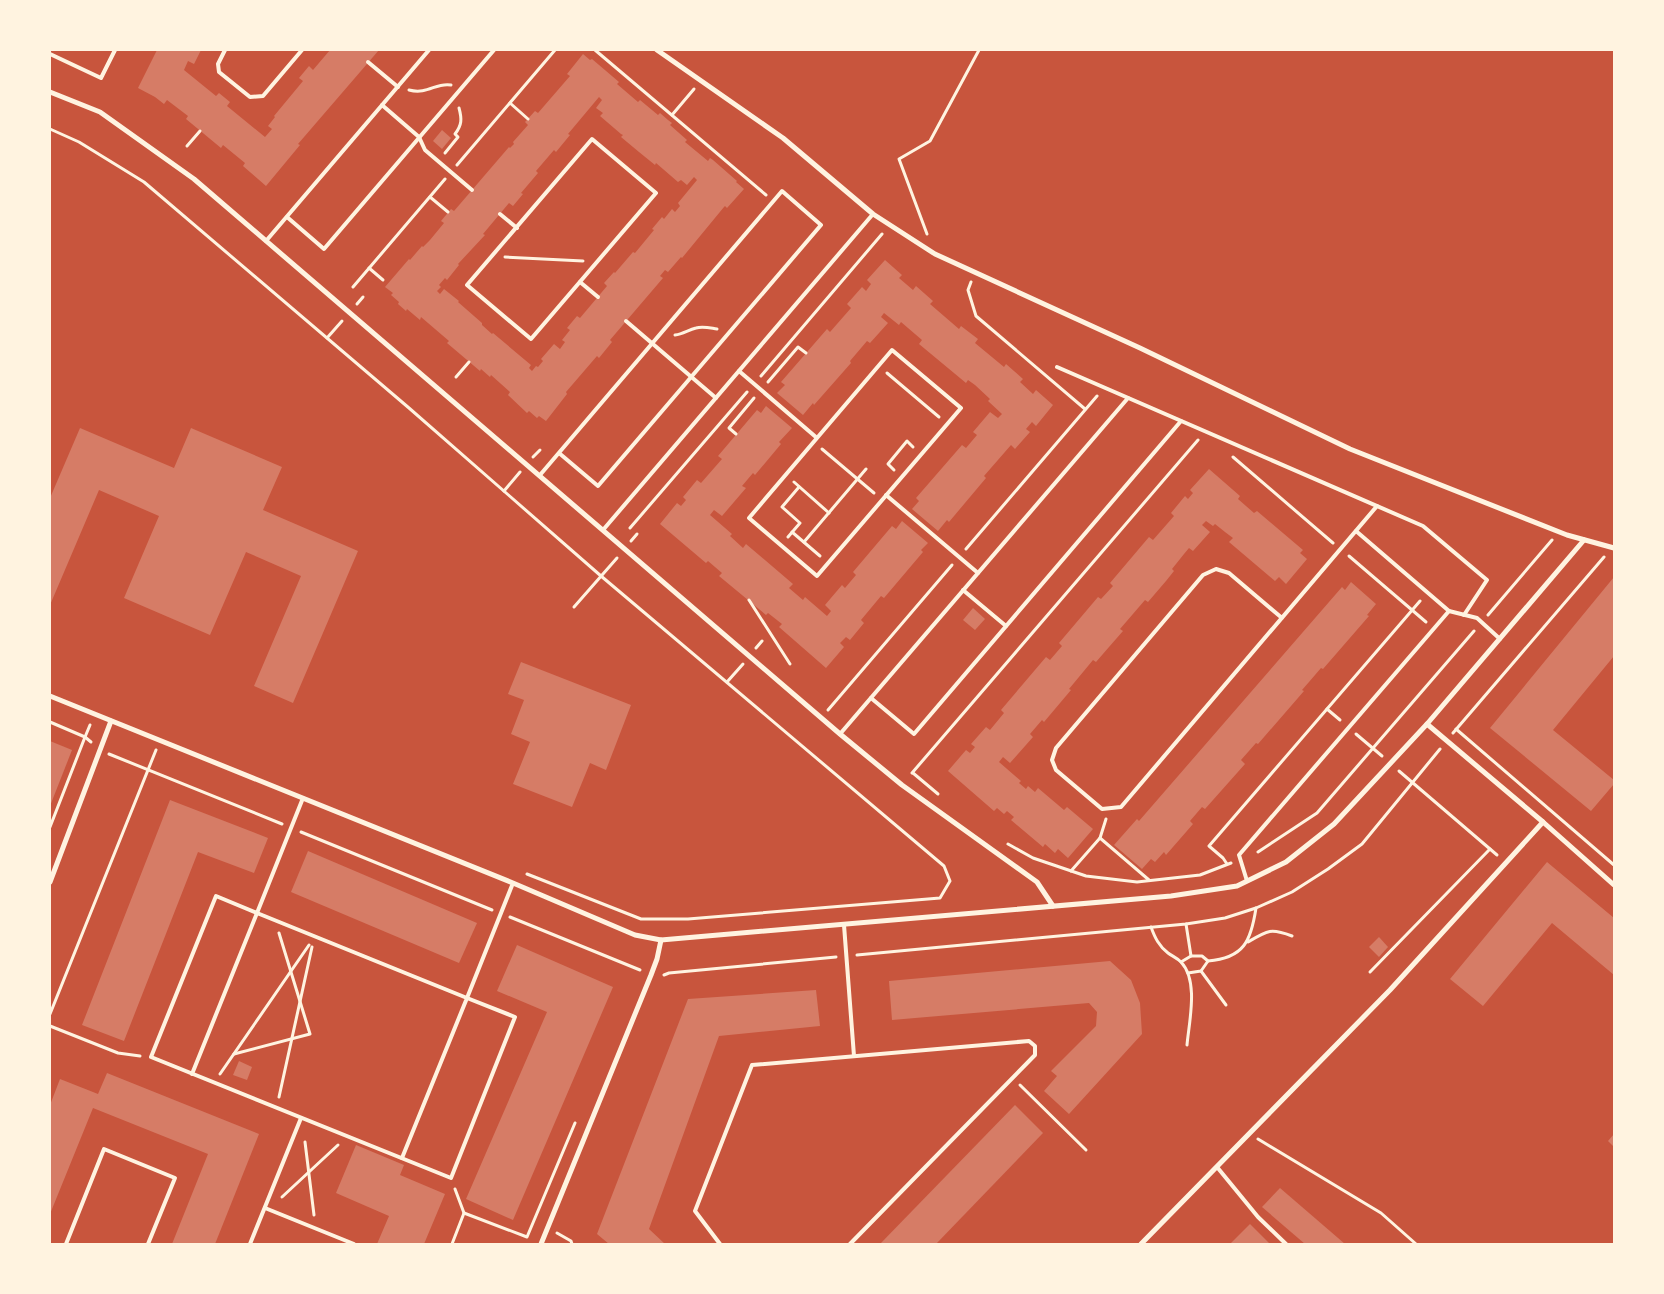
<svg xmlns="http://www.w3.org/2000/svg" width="1664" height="1294" font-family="Inter,sans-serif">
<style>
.building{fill:#d67c66;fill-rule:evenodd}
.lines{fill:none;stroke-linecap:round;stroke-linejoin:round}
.path{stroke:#fff3e0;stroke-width:3}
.service{stroke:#fff3e0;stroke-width:4}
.minor{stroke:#fff3e0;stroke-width:5}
</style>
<rect width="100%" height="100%" fill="#c8553d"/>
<g class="building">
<path d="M157,50H201L194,64L188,61L184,70L216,96L219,93L230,102L227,106L265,137L272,129L268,126L275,117L274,116L303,81L299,78L309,66L313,70L330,50H379L298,144L300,145L266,186L243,166L245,163L223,145L221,148L186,119L188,116L167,100L164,104L155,97L138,88Z"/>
<path d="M583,54L590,60L592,59L619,82L617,84L638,102L640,100L658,115L660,113L668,120L672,123L670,125L687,140L685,142L708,161L710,158L713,160L737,181L736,182L744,189L727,208L725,206L724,207L682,258L681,257L668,272L665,270L660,276L663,278L610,340L612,342L599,358L597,356L566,392L567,394L546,421L539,416L537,418L529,411L527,413L508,395L510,392L491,375L490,377L481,369L480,371L447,343L449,341L421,317L420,320L407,309L406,311L398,304L399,302L391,295L393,293L385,287L409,259L410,260L422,246L423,247L430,240L444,223L441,221L451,209L454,211L509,147L510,148L514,144L513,142L528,125L525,122L535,111L538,113L570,76L567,74ZM599,97L602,100L596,108L603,113L600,116L621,134L623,135L621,137L639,152L655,165L656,163L678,182L681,180L687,185L694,177L697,180L678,203L680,206L675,212L672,209L664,219L662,217L652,229L654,230L635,253L633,252L615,273L614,272L604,283L607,286L580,318L577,316L567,328L570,330L562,340L565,342L560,349L554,344L541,359L543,361L538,367L536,366L532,371L529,368L531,365L493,333L492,334L482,325V323L458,302L459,301L444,289L440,294L437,291L441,287L439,285L445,278L447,280L459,265L458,264L485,235L483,234L509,203L513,206L523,194L521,193L538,173L536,171L554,150L556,152L570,135L568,134Z"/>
<path d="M442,130L451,138L442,149L433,141Z"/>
<path d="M885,260L902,275L899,278L913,290L916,286L933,301L930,304L959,329L961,326L978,339L975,343L1004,367L1006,364L1023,379L1020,382L1033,394L1036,390L1053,405L1036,426L1032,422L1026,429L1030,432L1015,449L1011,445L984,476L986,478L949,522L947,520L938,531L912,509L919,501L916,498L962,445L966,448L977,435L973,432L990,412L998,418L1002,414L988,401L990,399L975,385L968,380L966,383L919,344L922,340L901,322L899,325L884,313L881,317L888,323L870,343L867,341L850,361L851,363L814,405L813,403L803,415L777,393L785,385L781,382L827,329L830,332L851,308L847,304L862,287L866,291L871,284L867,280Z"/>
<path d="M766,406L792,428L779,442L781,444L755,475L753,473L742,486L746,488L722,516L714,510L710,515L732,534L730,536L743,548L746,544L793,584L789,588L803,600L805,597L827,616L831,611L825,605L842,585L845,588L856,575L853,572L892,526L896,529L902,521L928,543L921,550L923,552L884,598L881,596L861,620L864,623L850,640L846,637L840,643L844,647L826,668L779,627L782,624L768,613L766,615L719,576L722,573L708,561L706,563L660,524L677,503L681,506L686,500L683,497L697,480L701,483L722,459L718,456L757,410L761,413Z"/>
<path d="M80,428L174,468L191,428L282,467L263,510L358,551L293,703L254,686L301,576L246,552L210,635L124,598L159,516L99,490L50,605V498Z"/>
<path d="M1209,469L1240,496L1238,499L1254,513L1257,511L1303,550L1300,553L1307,559L1286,584L1279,577L1275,581L1229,542L1233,538L1225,532L1215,524L1213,526L1206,521L1202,525L1210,532L1193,551L1189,548L1184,554L1172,569L1174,571L1166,581L1148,602L1145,600L1120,629L1123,631L1109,647L1096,662L1093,660L1069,689L1071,690L1044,722L1042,720L1030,734L1033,737L1010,763L1003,757L999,762L1021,781L1019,783L1026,789L1028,786L1035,792L1038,788L1064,810L1067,807L1093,829L1068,858L1058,849L1055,853L1045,844L1043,847L1011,820L1014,817L1007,811L1004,814L997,808L994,811L948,771L966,750L970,753L975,747L971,744L986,727L990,730L1004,713L1001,710L1046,657L1050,660L1062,646L1059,643L1098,597L1101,599L1113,586L1110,583L1149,537L1153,540L1174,516L1171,513L1185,496L1188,499L1193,493L1190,490Z"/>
<path d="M1614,577V656L1553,730L1614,780V784L1591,811L1490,728Z"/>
<path d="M1351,582L1376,604L1367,615L1369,616L1323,669L1321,668L1309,682L1302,690L1304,691L1258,744L1256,743L1241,760L1245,764L1205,809L1202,807L1190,821L1193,824L1166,855L1164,852L1155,862L1151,859L1142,869L1114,845L1137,819L1139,821L1342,587L1345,590Z"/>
<path d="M973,608L985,619L975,630L963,620Z"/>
<path d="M521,662L631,705L606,770L590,763L572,807L513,784L530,742L511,734L524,700L508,694Z"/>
<path d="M50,741L72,750L50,806Z"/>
<path d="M170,800L268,838L254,873L198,852L124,1041L82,1025Z"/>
<path d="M308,851L477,923L459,963L291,892Z"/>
<path d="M1547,862L1614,918V975L1552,923L1483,1006L1450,979Z"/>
<path d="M1379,937L1388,947L1379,957L1369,947Z"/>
<path d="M517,945L613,987L513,1220L466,1199L547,1012L497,991Z"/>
<path d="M1110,961L1131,980L1140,1003L1142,1034L1069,1114L1044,1091L1057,1076L1051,1071L1096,1026L1097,1012L1089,1003L892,1020L889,981Z"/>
<path d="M816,990L820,1026L719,1036L649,1229L665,1244H609L597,1234L688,999Z"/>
<path d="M239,1061L252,1067L247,1080L233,1075Z"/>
<path d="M107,1073L259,1134L215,1244H172L208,1154L93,1108L50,1214V1105L60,1079L98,1094Z"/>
<path d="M1015,1105L1043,1133L936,1244H880Z"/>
<path d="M1614,1134V1147L1608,1141Z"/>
<path d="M356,1145L404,1165L400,1175L445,1194L424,1244H377L389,1216L336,1193Z"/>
<path d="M1280,1188L1345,1244H1305L1262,1207Z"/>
<path d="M1250,1224L1270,1244H1230Z"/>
</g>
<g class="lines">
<g class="path">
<path d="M595,50L766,195"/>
<path d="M409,90C428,95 436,82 451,85"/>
<path d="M510,103L528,119"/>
<path d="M672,115L694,89"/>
<path d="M50,129L79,142L144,182L409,408L601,576L944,866L950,881L940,898L688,919H641L527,874"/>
<path d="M187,146L200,131"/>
<path d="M445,153L458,137L455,134C462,125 462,119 459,108"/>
<path d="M457,165L555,50"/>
<path d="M430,197L448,212"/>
<path d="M927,234L899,159L930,141L979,50"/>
<path d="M505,257L583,261"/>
<path d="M369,268L383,280"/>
<path d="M971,282L968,290L976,316L1085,409"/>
<path d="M353,287L445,179"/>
<path d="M357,304L363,297"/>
<path d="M675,335C683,334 688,330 696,328C703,326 710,328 717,329"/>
<path d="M327,338L342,321"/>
<path d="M887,373L939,417"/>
<path d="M761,376L882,234"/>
<path d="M456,377L469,362"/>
<path d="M768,382L798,347L806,353"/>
<path d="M736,434L729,428L754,398"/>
<path d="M822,449L874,493"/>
<path d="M533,457L540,450"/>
<path d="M1233,457L1333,543"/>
<path d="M894,470L888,464L907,441L913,447"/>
<path d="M794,482L829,513"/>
<path d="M504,491L520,472"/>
<path d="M630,528L747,392"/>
<path d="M792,532L820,556"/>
<path d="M788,537L800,523L782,507L799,487"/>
<path d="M631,541L637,534"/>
<path d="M804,542L866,469"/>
<path d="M966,549L1097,396"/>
<path d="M1349,556L1426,622"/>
<path d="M749,600L790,664"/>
<path d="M574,607L617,558"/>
<path d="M1488,615L1552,540"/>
<path d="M756,648L762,641"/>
<path d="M727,682L743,664"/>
<path d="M1327,709L1340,720"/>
<path d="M828,710L952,565"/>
<path d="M50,722L85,737L50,827"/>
<path d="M90,725L85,737L91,742"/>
<path d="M1456,729L1614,865"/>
<path d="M1453,733L1604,557"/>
<path d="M1356,734L1382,756"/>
<path d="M109,754L282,824"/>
<path d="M1399,771L1497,855"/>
<path d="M912,773L1198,440"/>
<path d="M913,773L938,794"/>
<path d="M301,832L492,910"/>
<path d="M1100,838L1106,819"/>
<path d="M1008,844L1033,858L1086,876L1137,882L1200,875L1231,863"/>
<path d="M1258,852L1317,813L1474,631"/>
<path d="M1227,864L1223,858L1209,846L1420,601"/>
<path d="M1071,871L1100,838L1149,880"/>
<path d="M510,917L640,970"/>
<path d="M1186,924L1191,956"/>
<path d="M1151,927C1155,938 1159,946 1168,953C1172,956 1177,958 1181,962C1199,981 1189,1022 1187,1045"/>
<path d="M1248,942C1268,930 1271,928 1292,936"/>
<path d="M857,955L1186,924L1225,918L1256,908L1292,892L1328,869L1362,844L1440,749"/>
<path d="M1208,961C1244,958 1251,941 1256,908"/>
<path d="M1181,962L1191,956H1202L1208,961L1201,971L1188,973"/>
<path d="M1201,971L1226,1005"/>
<path d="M1370,972L1490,849"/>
<path d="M664,975L669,973L836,957"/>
<path d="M50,1014L156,750"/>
<path d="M50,1026L118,1053L140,1056"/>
<path d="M234,1054L310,1034L279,933"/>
<path d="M220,1074L309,945"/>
<path d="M1020,1085L1086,1150"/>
<path d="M279,1097L312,947"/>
<path d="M1258,1139L1381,1213L1416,1244"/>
<path d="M305,1142L314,1215"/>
<path d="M282,1197L338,1145"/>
<path d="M464,1213L527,1237L575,1123"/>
<path d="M557,1233L571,1241L572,1244"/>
<path d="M452,1244L464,1213L455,1189"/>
</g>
<g class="service">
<path d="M225,50L218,64L219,72L250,97L263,96L302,50"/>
<path d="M50,54L101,78L115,50"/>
<path d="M368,62L398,87"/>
<path d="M382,105L419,137L425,150L472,190"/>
<path d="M592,139L656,193L531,339L467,285Z"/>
<path d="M500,214L517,228"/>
<path d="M287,217L324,249L494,50"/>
<path d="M266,241L429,50"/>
<path d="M580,282L598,297"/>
<path d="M626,321L716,398"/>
<path d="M1057,367L1423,526L1487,580L1464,615"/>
<path d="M739,371L817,438L892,350L961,408L817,576L749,518L817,438"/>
<path d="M540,475L782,191L821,225L598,486L559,453"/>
<path d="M886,495L978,573"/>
<path d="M603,530L873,214"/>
<path d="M963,590L1006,626"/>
<path d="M1449,611L1477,618L1500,639"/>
<path d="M1282,618L1229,573L1216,569L1203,575L1056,748L1052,760L1056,770L1102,809L1121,807L1377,506"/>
<path d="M871,698L914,734L1181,421"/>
<path d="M840,734L1128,398"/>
<path d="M303,798L257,913L216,896L151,1057L451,1178L515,1017L467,998L513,883"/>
<path d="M1247,881L1239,855L1449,611L1356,531"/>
<path d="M844,925L854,1056"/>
<path d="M192,1074L257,913L467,998L402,1158"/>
<path d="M1217,1167L1258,1217L1286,1244"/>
<path d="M265,1208L354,1244"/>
<path d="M66,1244L104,1149L175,1178L148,1244"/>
<path d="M250,1244L301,1118"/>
<path d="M720,1244L695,1211L752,1065L1029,1041L1035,1046V1055L850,1244"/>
</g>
<g class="minor">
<path d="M657,50L783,138L873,214L935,254L1140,348L1350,449L1567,535L1614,548"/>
<path d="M50,92L100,112L194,179L840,734L902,785L1037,882L1053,906"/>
<path d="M50,696L513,883L635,935L661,940L1171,896L1237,886L1286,862L1334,824L1427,724L1584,540"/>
<path d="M1427,724L1543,822L1614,885"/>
<path d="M50,882L111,721"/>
<path d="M541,1244L651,975L657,959L661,940"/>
<path d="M1141,1244L1390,990L1543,822"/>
</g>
</g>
<rect width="1664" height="1294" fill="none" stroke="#fff3e0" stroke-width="102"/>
</svg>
